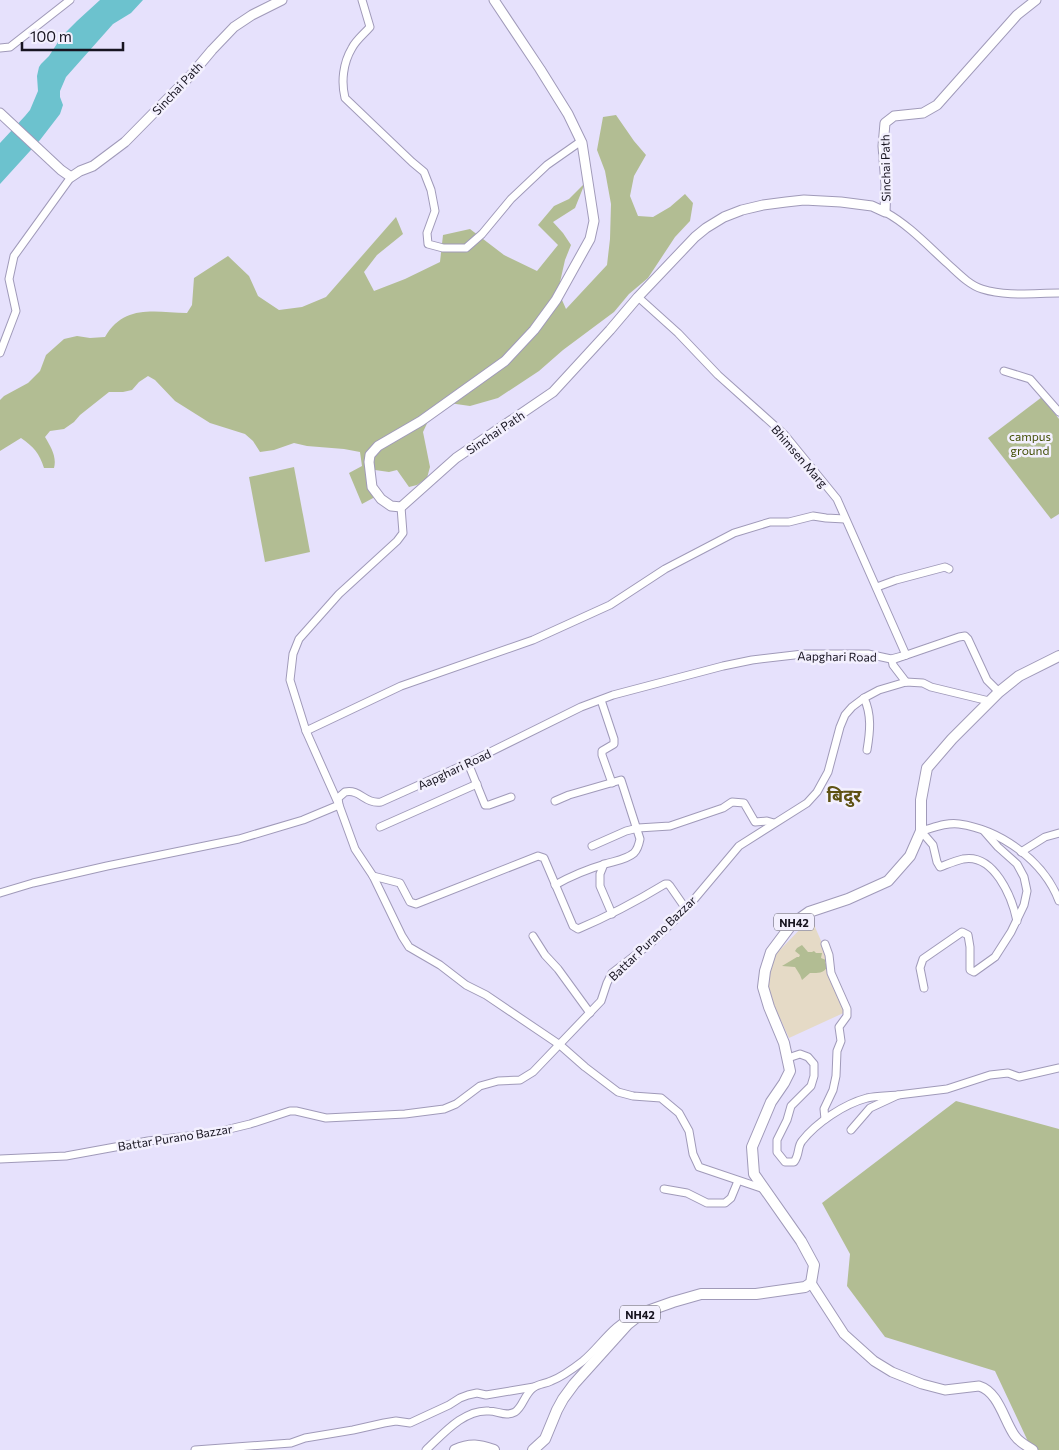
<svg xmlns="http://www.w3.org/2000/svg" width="1059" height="1450" font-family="Commissioner,'Noto Sans Devanagari',sans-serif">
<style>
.education{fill:#e5dac6}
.green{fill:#b2bd93}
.water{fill:#6cc2ce}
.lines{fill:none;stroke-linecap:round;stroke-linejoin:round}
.street-casing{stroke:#a09ab9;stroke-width:9}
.secondary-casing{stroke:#a09ab9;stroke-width:11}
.primary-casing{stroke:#a09ab9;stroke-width:12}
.street{stroke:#fff;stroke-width:7}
.secondary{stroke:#fff;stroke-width:9}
.primary{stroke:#fff;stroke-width:10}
.labels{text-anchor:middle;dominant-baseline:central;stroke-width:5;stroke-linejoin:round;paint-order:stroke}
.shield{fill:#f3f0fe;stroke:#595663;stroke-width:1}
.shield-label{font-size:11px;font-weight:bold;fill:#171420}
.street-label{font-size:12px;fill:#171420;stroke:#f3f0fe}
.park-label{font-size:12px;fill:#424f05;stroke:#f3f0fe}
.district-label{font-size:18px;font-weight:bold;fill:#5e5113;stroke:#f3f0fe}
</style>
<rect width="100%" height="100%" fill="#e6e1fc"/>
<path class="education" d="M811,918L845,995L850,1010L789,1038L766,988L775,955Z"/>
<g class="green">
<path d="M616,115L634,141L646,155L634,176L630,196L638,216L653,217L670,207L685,194L693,203L690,221L675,237L648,278L629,294L614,312L563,350L539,371L498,398L470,406L449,403L431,415L423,432L430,467L427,478L417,485L409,487L397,470L389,472L375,470V497L362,504L349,473L362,466L360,452L344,449L307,446L294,443L274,450L260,452L253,441L245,434L210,423L175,401L155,380L148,376L139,382L132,390L123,392H109L80,415L74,422L64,429L50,431L45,437C51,447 57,457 54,468H44C39,453 34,447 21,438L0,451V400L4,396L28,383L40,371L46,355L64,339L77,336L90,338L105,337C124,304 154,312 187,313L192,305L194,278L228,256L249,276L258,296L279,310L302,307L326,297L396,217L403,234L377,255L364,272L374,291L405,279L440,262L443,235L470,229L504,255L537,271L558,245L538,225L554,206L569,199L585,183L575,208L553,222L563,233L571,245L565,260L558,291L566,309L607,265L610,239L611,204L605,171L597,150L603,117Z"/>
<path d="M1042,397L1059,419V514L1051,519L988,438Z"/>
<path d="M294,467L310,552L265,562L249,477Z"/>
<path d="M802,945L808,952H812L814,951L816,953H822L821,958L826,960L825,963L828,965C825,974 817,973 810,973L802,980L800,975L795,967L782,966L797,957H799L800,955L795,951L797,948Z"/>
<path d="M956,1101L1059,1129V1450H1032L995,1371L885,1337L847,1286L850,1254L822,1203Z"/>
</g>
<path class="water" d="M100,0H143L131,13L113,24L66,77L60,91V97L63,105L60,114L40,140L0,184V143L25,116L30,110L38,91L37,76L39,67L41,64L49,56L62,36L77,21Z"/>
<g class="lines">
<defs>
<g id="street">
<path d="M362,0L370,27C364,34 356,40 352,48C343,63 341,82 345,98L412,162L424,172L431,190L435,211L427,233L428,244L443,248H466L482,234L511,199L547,165L577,144L582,143"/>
<path d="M0,48L10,47L70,0"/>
<path d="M885,212C909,225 928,246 948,264C958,273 969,285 982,289C1007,297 1034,293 1059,293"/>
<path d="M638,297L678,333L718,375L784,434L837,499L906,655"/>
<path d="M0,353L16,311L9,279L14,256L71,177"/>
<path d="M1004,371L1030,379L1059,412"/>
<path d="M877,587L896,580L945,567L949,569"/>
<path d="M906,682L893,665L892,660L959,637L965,636L968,639L987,680L999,692"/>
<path d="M864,698C872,715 870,732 867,750"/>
<path d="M601,700L614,739V744L602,751V755L612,783"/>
<path d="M306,731L401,686L533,640L610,605L665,569L734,533L770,522H789L813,516L826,518L845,519"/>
<path d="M468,763L485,805H489L511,797"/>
<path d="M555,801L569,795L621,780L640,839C639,844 638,849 634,853C626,860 614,861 605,864C588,869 571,876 555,885"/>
<path d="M380,827L477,784"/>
<path d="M592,846L626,831L638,828L670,826L723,808L732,802L744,803L755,822L767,821L774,823"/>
<path d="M1021,852L1045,837L1059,833"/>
<path d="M604,864L600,874V886L612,914"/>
<path d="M373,876L400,883L410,902L416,904L538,856L544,858L573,926L578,929C609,916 637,901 665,884H668L670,886L686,909"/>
<path d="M0,893L33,883L107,866L239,839L303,820L339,805L306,731L290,680L293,654L299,639L339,594L397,541L403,533L401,507"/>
<path d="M1017,921C1012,897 994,853 963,859C955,861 948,864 940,867L937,862L933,845L921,831C933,828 946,822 959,824C1001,830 1044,861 1059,901"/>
<path d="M533,936L545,955L558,969L590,1013"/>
<path d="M924,988L920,968L923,959L962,932L968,935L970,947V970L974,972L995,957L1011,932L1024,905L1027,891L1024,877L1017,864L998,847L984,831"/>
<path d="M788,1058L800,1054L808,1057L814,1064V1076L811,1086L791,1106L787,1120L777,1140V1152L785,1162H794C800,1154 797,1147 802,1141C816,1123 844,1104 867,1098C876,1096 888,1096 898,1095"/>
<path d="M825,1119L824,1109L833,1090L836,1076L837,1051L841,1041L839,1027L847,1016V1009L831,973L829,955L825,944"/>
<path d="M851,1130L870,1108L898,1095L947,1089L990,1075L1008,1073L1019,1077L1059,1068"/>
<path d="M0,1159L66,1156L148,1141L213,1133L250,1124L290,1111H296L326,1118L405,1114L444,1109L456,1104L480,1086L498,1081L520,1080L533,1072L601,1001L607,983L612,973L651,943L686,909L739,846L807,803L817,792L828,772L840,727L845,715L852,707L864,698L879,690L906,682L923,683L931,687L989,701"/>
<path d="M664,1189L687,1193L707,1203H725L731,1198L738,1181"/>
<path d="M764,1189L699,1167L693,1154L689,1131L679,1113L661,1098L633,1096L618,1092L585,1067L560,1045L486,995L466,985L440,965L409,947L402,936L373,876L355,849L339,805L338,798L345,792C361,789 364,804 381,802L468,763L581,707L613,695L723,666L752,660L803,654H868L891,659L906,655"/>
<path d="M195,1450L291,1443L305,1438L353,1430L384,1423L396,1421L410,1423L449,1405L460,1398L468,1395L477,1393L486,1395L534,1387"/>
<path d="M426,1450C443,1434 464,1409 489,1411C498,1411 506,1417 515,1412C523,1407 524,1395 533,1388C538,1384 545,1384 551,1381C562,1377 574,1368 583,1361C601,1346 613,1324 635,1316"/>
</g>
<g id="secondary">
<path d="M494,0L540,69L568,114L582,143L594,221L590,239L556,300L534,330L505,361L421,421L378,446L370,455L369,462L372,487L381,499L391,506L401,507L456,458L553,392L610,330L638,297L695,237L706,228L724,217L742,210L763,205L786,202L804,200L841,202L872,206L885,212L886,185L883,146L885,123L894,116L923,113L937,105L1017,15L1036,0"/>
<path d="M0,113L61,170L71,177L80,171L93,166L125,142L191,75L212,50L234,27L252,15L282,0"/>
<path d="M811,1283L844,1334L874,1361L892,1372L922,1384L945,1390L979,1386C999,1392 1004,1421 1015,1436C1019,1442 1027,1446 1033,1450"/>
</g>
<g id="primary">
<path d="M455,1450C471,1443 479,1445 494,1450"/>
<path d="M533,1450L545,1439L557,1410L563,1399L574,1384L628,1324L642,1313L673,1302L701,1294H756L805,1287L811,1283L814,1265L801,1241L754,1174L752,1147L771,1102L784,1083L790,1071L784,1043L769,1007L763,987L765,971L771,952L792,924L809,912L848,899L888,881L910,856L921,831V800L927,768L952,739L999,692L1019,676L1059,656"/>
</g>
</defs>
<use href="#street" class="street-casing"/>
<use href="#secondary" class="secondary-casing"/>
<use href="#primary" class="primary-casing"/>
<use href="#street" class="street"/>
<use href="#secondary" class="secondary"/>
<use href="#primary" class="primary"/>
</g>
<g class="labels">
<g class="shield">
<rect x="774" y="913.5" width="40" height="17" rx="4"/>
<rect x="620" y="1305.5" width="40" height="17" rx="4"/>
</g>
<g class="shield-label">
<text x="794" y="922">NH42</text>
<text x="640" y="1314">NH42</text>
</g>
<g class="street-label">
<text transform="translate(177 88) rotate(-47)">Sinchai Path</text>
<text transform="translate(885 168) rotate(-91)">Sinchai Path</text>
<text transform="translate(495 432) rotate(-34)">Sinchai Path</text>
<text transform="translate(800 456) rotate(49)">Bhimsen Marg</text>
<text transform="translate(837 656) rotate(1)">Aapghari Road</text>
<text transform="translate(454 769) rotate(-25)">Aapghari Road</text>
<text transform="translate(652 938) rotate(-44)">Battar Purano Bazzar</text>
<text transform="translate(175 1137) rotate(-9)">Battar Purano Bazzar</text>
</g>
<g class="park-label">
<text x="1030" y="436">campus<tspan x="1030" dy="14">ground</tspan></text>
</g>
<g class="district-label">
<text x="844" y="795">बिदुर</text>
</g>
</g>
<path d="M22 42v8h101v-8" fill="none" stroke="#171420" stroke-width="2.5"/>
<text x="30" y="42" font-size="15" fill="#171420" stroke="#f3f0fe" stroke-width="4" paint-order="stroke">100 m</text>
</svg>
